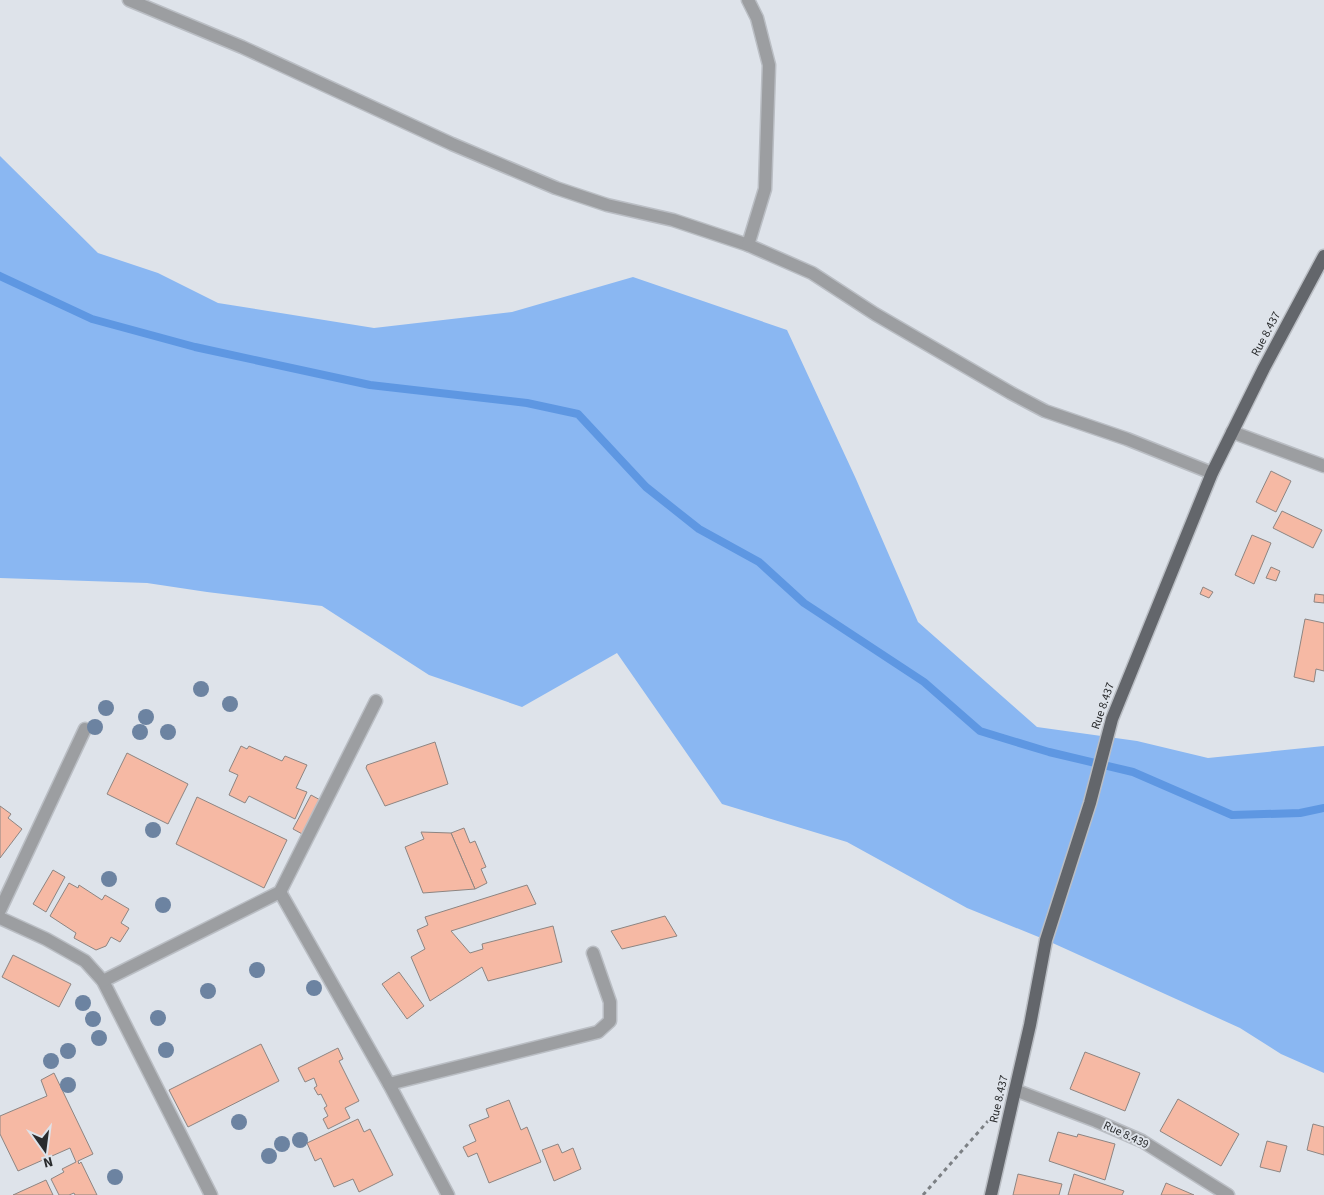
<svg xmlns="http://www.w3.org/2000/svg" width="1324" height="1195" font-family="'Source Sans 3',sans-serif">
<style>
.green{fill:#8ab7f2}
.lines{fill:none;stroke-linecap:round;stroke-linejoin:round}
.stream{stroke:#5e97e2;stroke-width:8}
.building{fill:#f6b9a4;stroke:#8d8582}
.minor-casing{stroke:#babec4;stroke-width:15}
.major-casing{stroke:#babec4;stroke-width:15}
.path{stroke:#7c8084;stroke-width:3;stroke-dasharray:4 4;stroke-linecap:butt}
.minor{stroke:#9c9ea1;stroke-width:12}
.major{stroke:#63666b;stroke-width:12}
.tree{fill:#6c83a1}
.labels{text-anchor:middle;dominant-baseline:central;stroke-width:4;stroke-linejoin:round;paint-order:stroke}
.street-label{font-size:12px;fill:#292b2d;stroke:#dee3ea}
</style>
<rect width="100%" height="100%" fill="#dee3ea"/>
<path class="green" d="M0,156L98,253L158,273L218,303L374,328L512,312L633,277L787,330L856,479L918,622L1037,727L1137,741L1208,758L1324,746V1073L1281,1054L1240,1028L1046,940L967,908L847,842L722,804L617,653L522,707L429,675L322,606L207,592L147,583L0,578Z"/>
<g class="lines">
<path class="stream" d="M0,276L92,319L195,347L370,385L527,403L578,414L646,487L699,529L759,562L804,603L924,682L980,731L1049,752L1133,772L1232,815L1300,813L1324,808"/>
</g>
<g class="building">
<path d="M1271,471L1291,481L1276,512L1256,502Z"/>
<path d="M1282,511L1322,530L1313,548L1273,528Z"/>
<path d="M1252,535L1271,543L1254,584L1235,575Z"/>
<path d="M1271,567L1280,571L1276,581L1266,578Z"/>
<path d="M1203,587L1213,592L1209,598L1200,594Z"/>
<path d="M1315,594L1324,595V603L1314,602Z"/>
<path d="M1305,619L1324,623V671L1316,669L1314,682L1294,677Z"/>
<path d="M435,742L448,784L385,806L366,768L367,765Z"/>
<path d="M241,746L247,749L249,746L282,761L285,756L307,765L296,788L307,792L295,819L249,796L245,803L229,795L238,775L229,771Z"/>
<path d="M127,753L188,784L168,824L107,794Z"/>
<path d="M311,795L324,802L306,836L293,829Z"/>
<path d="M197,797L287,840L264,888L176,844Z"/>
<path d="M0,806L11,814L8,818L22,829L0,858Z"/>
<path d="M464,828L470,843L475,841L486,867L481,869L487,883L475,889L451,833Z"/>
<path d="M421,832L451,833L475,889L423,893L405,847L424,839Z"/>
<path d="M53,870L65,877L46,912L33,904Z"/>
<path d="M69,883L78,888L79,885L102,900L105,895L129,909L121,923L129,928L120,942L111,937L106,946L96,950L74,938L76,933L50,916Z"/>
<path d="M527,885L536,904L451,931L470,953L483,949L482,944L553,926L562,962L488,981L482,967L430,1001L411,957L425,949L417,930L428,925L425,917Z"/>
<path d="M665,916L677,936L622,949L611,931Z"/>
<path d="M13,955L71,984L59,1007L2,977Z"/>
<path d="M399,972L424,1006L407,1019L382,984Z"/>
<path d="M261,1044L279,1081L188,1127L169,1090Z"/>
<path d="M338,1048L343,1059L339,1061L359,1101L345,1108L350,1118L328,1129L323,1119L328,1116L324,1108L327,1106L321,1094L318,1095L314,1088L317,1086L314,1078L305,1082L298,1068Z"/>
<path d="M1085,1052L1140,1073L1125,1111L1070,1089Z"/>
<path d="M54,1073L93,1154L78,1161L79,1164L81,1162L97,1195H75L74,1193L69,1195H59L51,1179L64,1172L62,1169L76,1162L70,1148L18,1171L0,1134V1116L47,1096L41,1080Z"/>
<path d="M1178,1099L1239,1134L1221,1166L1160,1131Z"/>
<path d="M509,1100L521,1130L527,1127L541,1162L489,1183L477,1153L468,1157L463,1147L476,1141L469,1125L489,1117L486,1109Z"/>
<path d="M358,1119L364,1132L370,1129L393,1175L359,1192L353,1179L334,1187L321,1158L315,1161L307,1143Z"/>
<path d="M1313,1124L1324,1127V1155L1307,1150Z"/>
<path d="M1058,1132L1077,1137L1078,1134L1115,1144L1105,1180L1049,1161Z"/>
<path d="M1267,1141L1287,1146L1280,1172L1260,1167Z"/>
<path d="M558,1144L562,1153L573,1148L581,1169L554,1181L542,1150Z"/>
<path d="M1018,1174L1062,1184L1059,1195H1013Z"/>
<path d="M1074,1174L1124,1191L1122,1195H1068Z"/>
<path d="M46,1180L53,1195H13Z"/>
<path d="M1166,1183L1194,1195H1161Z"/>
</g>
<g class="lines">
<defs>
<g id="minor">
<path d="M129,0L242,47L452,144L556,188L607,205L673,220L748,245L812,273L875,314L1011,393L1045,411L1127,439L1212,473"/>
<path d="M748,0L757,18L769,65L765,189L748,245"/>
<path d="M1232,432L1324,466"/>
<path d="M280,892L389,1084L448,1195"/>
<path d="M0,910L85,729"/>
<path d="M0,918L46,939L85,961L103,981L211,1195"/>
<path d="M103,981L280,892L376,701"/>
<path d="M389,1084L598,1032L610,1021V1002L593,953"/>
<path d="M1015,1090L1096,1121L1142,1141L1228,1195"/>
</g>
<path id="major" d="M991,1195L1030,1025L1046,940L1090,803L1112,719L1212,473L1264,368L1324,256"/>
</defs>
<use href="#minor" class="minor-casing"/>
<use href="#major" class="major-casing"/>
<path class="path" d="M923,1195L988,1121"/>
<use href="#minor" class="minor"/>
<use href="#major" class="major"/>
</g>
<g class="tree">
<circle cx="201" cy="689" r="8"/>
<circle cx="230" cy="704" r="8"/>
<circle cx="106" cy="708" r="8"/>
<circle cx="146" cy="717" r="8"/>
<circle cx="95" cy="727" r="8"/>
<circle cx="140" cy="732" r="8"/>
<circle cx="168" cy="732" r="8"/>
<circle cx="153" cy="830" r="8"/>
<circle cx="109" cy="879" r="8"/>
<circle cx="163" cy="905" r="8"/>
<circle cx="257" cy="970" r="8"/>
<circle cx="314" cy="988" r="8"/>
<circle cx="208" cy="991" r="8"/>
<circle cx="83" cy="1003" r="8"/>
<circle cx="158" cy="1018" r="8"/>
<circle cx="93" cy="1019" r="8"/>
<circle cx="99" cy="1038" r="8"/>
<circle cx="166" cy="1050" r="8"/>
<circle cx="68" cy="1051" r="8"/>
<circle cx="51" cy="1061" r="8"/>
<circle cx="68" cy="1085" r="8"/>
<circle cx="239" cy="1122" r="8"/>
<circle cx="300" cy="1140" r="8"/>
<circle cx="282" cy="1144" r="8"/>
<circle cx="269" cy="1156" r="8"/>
<circle cx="115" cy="1177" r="8"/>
</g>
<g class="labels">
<g class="street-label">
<text transform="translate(1266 334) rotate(-62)">Rue 8.437</text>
<text transform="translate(1103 706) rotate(-71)">Rue 8.437</text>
<text transform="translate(999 1099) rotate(-77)">Rue 8.437</text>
<text transform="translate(1126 1135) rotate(25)">Rue 8.439</text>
</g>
</g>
<g transform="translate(45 1150) rotate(166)" stroke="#dee3ea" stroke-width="4" paint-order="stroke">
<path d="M0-4L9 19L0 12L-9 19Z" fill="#292b2d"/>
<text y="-8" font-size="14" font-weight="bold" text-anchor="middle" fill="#292b2d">N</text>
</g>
</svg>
